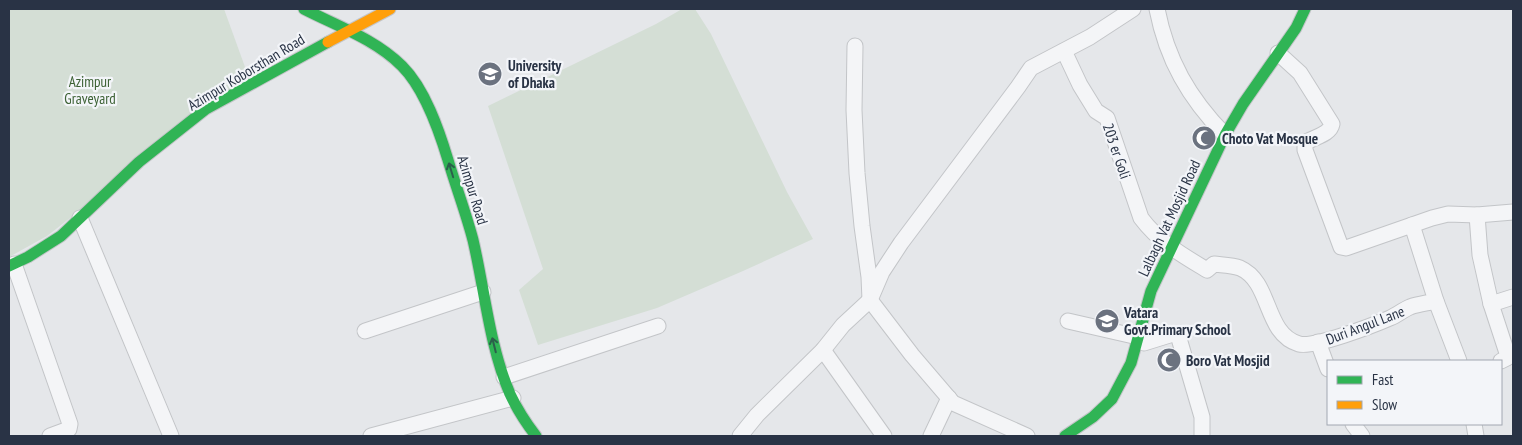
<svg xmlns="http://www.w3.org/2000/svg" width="1522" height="445" font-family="'PT Sans Narrow',sans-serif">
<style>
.green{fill:#d4ded5}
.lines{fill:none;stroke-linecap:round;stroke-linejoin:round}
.street-casing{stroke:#c3c5c8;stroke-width:17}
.fast-casing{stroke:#c3c5c8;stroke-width:13}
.slow-casing{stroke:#c3c5c8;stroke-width:13}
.street{stroke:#f4f5f7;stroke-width:15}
.fast{stroke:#30b455;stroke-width:11}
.slow{stroke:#ff9f0a;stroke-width:11}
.oneway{stroke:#2b604b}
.labels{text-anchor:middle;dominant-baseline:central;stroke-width:4.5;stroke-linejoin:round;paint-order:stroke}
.poi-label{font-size:15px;font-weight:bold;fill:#293345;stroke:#f3f5f9;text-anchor:start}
.street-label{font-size:15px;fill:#293345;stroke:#f3f5f9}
.park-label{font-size:15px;fill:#3d6235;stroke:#f3f5f9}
</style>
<rect width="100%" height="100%" fill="#e5e7ea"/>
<g class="green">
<path d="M9,9H224L249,78L47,236L9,257Z"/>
<path d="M682,9H695L711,34L787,192L813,239L743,271L657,308L538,345L519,290L543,269L488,106L656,24Z"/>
</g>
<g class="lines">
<defs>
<g id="street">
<path d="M1157,9C1167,60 1189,98 1225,135"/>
<path d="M855,46L854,110L857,173L862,226L869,277L870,300L912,355L953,403L1027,436"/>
<path d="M1064,51L1080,85L1096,111L1107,118L1141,218C1159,242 1182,255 1207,270L1214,264C1222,265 1232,265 1240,268C1272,282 1264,334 1299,344C1314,348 1374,325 1390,318C1397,315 1403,310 1410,307C1418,304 1428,303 1436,301L1412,225"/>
<path d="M1278,53L1300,73L1332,124C1330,135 1313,137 1305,143V150L1341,247L1346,248L1432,218L1448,214L1477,215L1513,212"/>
<path d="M1477,215L1480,255L1491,304L1507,353V358L1501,361"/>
<path d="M80,218L171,436"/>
<path d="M14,264L70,424L69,429L50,436"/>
<path d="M1436,301L1459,361"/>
<path d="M1491,304L1513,297"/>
<path d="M1068,321L1138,337L1140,340L1144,343L1173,334L1178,335L1202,417V436"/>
<path d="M365,331L483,292"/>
<path d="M1318,342L1328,369"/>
<path d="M823,350L884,436"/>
<path d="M504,377L658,326"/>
<path d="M1353,424L1362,436"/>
<path d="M1474,424L1476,436"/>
<path d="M371,436L513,398"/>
<path d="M740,436L757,415L823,350L843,325L870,300L882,272L901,243L1018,87L1031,68L1090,37L1133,9"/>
<path d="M931,436L949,398"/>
</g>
<g id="fast">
<path d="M304,9C337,26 375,39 402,66C425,89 439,130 448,160C456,187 466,213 473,240C485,291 489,345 510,394C517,409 526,423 536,436"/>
<path d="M9,266L28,257L61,236L139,162L206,109L328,42"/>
<path d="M1065,436L1093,417L1112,399L1131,363L1151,291L1225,135L1243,104L1296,28L1305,9"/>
</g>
<path id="slow" d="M328,42L390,9"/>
</defs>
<use href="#street" class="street-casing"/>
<use href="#fast" class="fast-casing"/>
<use href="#slow" class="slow-casing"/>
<use href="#street" class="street"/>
<use href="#fast" class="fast"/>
<use href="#slow" class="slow"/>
</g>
<defs><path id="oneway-shaft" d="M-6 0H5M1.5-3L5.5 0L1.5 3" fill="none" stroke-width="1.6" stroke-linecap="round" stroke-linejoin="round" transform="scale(1.25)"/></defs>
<g class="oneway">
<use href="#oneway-shaft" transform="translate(451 170) rotate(-107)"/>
<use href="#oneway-shaft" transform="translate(494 345) rotate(-104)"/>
</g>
<defs>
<symbol id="university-disc" viewBox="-11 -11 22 22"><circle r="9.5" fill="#6b727f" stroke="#f3f5f9"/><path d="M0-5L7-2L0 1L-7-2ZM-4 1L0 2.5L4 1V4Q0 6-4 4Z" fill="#fff"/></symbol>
<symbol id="mosque-disc" viewBox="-11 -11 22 22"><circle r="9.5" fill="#6b727f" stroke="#f3f5f9"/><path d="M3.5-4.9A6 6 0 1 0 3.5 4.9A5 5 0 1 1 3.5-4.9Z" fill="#fff"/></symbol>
<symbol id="school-disc" viewBox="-11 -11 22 22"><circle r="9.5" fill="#6b727f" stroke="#f3f5f9"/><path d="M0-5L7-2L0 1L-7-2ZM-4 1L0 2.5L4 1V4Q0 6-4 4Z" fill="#fff"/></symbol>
</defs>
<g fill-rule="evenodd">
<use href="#university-disc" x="476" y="60" width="28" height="28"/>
<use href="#mosque-disc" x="1190" y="124" width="28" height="28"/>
<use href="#school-disc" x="1093" y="307" width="28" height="28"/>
<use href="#mosque-disc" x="1155" y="346" width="28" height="28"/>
</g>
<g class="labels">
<g class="poi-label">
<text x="508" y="65">University<tspan x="508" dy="17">of Dhaka</tspan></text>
<text x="1222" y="138">Choto Vat Mosque</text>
<text x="1124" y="312">Vatara<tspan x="1124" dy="17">Govt.Primary School</tspan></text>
<text x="1186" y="360">Boro Vat Mosjid</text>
</g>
<g class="street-label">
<text transform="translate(246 72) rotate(-31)">Azimpur Koborsthan Road</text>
<text transform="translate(1117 151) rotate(71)">203 er Goli</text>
<text transform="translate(473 190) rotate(73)">Azimpur Road</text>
<text transform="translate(1169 218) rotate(-65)">Lalbagh Vat Mosjid Road</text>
<text transform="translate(1365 325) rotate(-21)">Duri Angul Lane</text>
</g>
<g class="park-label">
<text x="90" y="81">Azimpur<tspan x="90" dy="17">Graveyard</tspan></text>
</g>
</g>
<rect width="1522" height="445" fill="none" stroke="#293345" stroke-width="20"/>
<rect x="1327" y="360" width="175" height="65" fill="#f3f5f9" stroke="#a2a7b1"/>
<rect x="1337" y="376" width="25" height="8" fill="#30b455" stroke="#a2a7b1"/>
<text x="1372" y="385" font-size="15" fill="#293345">Fast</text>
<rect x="1337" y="401" width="25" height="8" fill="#ff9f0a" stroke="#a2a7b1"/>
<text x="1372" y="410" font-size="15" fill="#293345">Slow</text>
</svg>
